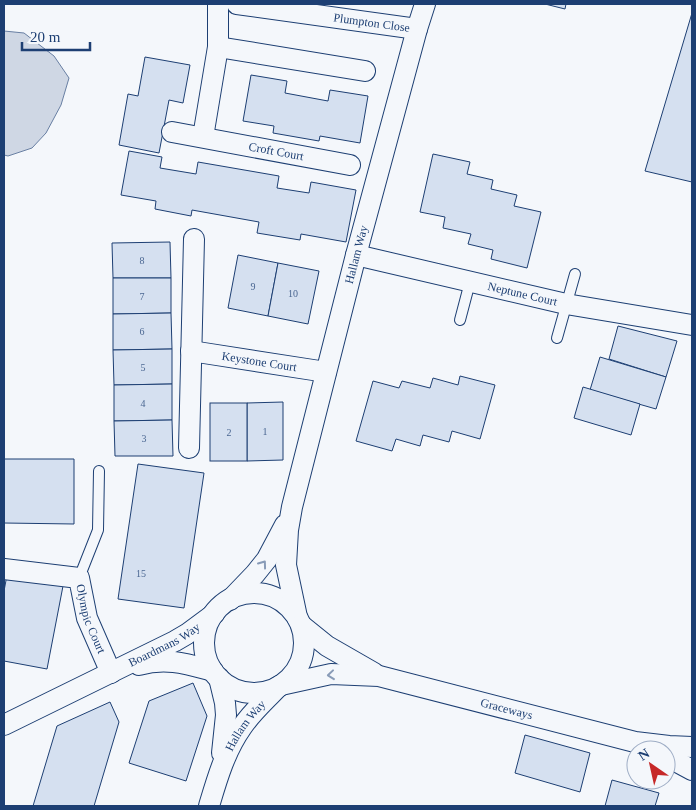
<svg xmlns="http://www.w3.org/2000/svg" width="696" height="810" font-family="'Times New Roman',serif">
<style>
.water{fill:#cfd7e4;stroke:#687fa3}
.building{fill:#d5e0f0;stroke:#1d3f73}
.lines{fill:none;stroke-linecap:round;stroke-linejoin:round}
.lane-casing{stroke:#1d3f73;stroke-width:12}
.street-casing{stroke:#1d3f73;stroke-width:22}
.lane{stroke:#f4f7fb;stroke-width:10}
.street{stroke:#f4f7fb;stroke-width:20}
.oneway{stroke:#889bb7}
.labels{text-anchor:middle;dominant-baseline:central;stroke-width:4;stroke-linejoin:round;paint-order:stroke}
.number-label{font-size:10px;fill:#4b6792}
.street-label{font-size:12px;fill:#1d3f73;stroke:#f4f7fb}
</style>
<rect width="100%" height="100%" fill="#f4f7fb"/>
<path class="water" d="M4,31L24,33L54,56L69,78L61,105L46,133L32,148L8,156L4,155Z"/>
<g class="building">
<path d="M545,4H566L565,9Z"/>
<path d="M692,13V182L645,171Z"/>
<path d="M145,57L190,65L183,103L169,100L159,153L119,145L128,94L138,96Z"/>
<path d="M251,75L287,81L285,93L328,101L330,90L368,96L360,143L320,136L319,141L273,133L274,126L243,121Z"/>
<path d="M129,151L162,157L160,168L196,174L198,162L279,176L277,188L309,193L311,182L356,190L346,242L301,234L300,240L257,233L259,222L192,210L191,216L155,209L156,201L121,195Z"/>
<path d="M433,154L470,162L467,174L493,180L491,189L517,195L514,206L541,212L527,268L491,259L493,250L468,244L471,234L443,228L445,217L420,212Z"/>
<path d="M170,242L171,278H113L112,243Z"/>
<path d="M238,255L278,263L268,316L228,308Z"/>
<path d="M278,263L319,271L308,324L268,316Z"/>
<path d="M113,278H171V313L113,314Z"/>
<path d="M171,313L172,349L113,350V314Z"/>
<path d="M618,326L677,341L666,377L609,359Z"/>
<path d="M172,349V384L114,385L113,350Z"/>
<path d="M600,357L666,377L656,409L590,390Z"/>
<path d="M460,376L495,385L480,439L452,431L449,442L423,435L420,446L396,439L392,451L356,441L373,381L399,388L402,381L430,388L433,378L458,385Z"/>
<path d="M172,384V420L114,421V385Z"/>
<path d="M583,387L640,404L631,435L574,418Z"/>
<path d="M283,402V460L247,461V403Z"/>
<rect x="210" y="403" width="37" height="58"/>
<path d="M172,420L173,456H115L114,421Z"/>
<path d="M4,459H74V524L4,523Z"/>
<path d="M138,464L204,473L184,608L118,599Z"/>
<path d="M7,575L63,586L47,669L4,661V591Z"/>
<path d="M193,683L207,716L186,781L129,763L149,701Z"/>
<path d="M110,702L119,722L94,806H33L57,726Z"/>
<path d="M525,735L590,753L580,792L515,773Z"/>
<path d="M612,780L659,793L655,806H605Z"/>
</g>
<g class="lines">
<defs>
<g id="lane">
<path d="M460,320L470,282"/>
<path d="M557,338L575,274"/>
<path d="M79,578L98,530L99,471"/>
</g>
<g id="street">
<path id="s1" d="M237,4L417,29"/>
<path d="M218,47L365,71"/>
<path id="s2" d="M172,132L350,165"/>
<path d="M203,137L218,47V4"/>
<path id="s3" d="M356,255L566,304L692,325"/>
<path id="s4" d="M191,351L326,372"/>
<path d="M189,448L194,239"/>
<path id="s5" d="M4,569L79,578L87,618L111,673"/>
<circle cx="254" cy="643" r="50"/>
<path d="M230,600L255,574L267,559L285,525"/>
<path id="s6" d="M297,617L286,565L288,530L292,507L356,255L417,29L425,4"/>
<path d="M301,625L327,646L374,673"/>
<path d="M139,665C166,657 187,664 213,671"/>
<path d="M219,678L225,703L226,715L222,753"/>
<path id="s7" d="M281,685L331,674L379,676L635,742L669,746L692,747"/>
<path id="s8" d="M4,725L175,641L187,634L214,614"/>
<path d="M666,756L692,770"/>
<path id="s9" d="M209,806C217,779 225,751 242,727C252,712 266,700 278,687"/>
</g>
</defs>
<use href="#lane" class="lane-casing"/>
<use href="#street" class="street-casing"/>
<use href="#lane" class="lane"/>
<use href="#street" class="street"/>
</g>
<defs><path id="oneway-chevron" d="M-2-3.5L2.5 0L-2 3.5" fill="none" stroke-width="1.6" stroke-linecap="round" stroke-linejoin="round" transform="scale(1.25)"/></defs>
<g class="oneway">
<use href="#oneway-chevron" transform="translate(263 564) rotate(-54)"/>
<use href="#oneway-chevron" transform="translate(331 675) rotate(174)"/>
</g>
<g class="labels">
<g class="number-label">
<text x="142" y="260">8</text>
<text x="253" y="286">9</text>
<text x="293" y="293">10</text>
<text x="142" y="296">7</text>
<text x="142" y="331">6</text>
<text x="143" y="367">5</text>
<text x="143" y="403">4</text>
<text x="265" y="431">1</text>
<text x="229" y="432">2</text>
<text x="144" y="438">3</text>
<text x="141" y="573">15</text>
</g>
<g class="street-label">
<text stroke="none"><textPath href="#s1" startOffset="136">Plumpton Close</textPath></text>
<text stroke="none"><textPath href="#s2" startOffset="106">Croft Court</textPath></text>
<text stroke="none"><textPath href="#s6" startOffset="372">Hallam Way</textPath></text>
<text stroke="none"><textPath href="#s3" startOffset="171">Neptune Court</textPath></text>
<text stroke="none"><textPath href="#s4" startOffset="69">Keystone Court</textPath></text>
<text stroke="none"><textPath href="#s5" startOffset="118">Olympic Court</textPath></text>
<text stroke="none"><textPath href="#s8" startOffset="179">Boardmans Way</textPath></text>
<text stroke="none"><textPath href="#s7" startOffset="231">Graceways</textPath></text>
<text stroke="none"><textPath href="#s9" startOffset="89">Hallam Way</textPath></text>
</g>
</g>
<rect width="696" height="810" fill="none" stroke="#1d3f73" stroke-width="10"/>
<g transform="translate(651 765) rotate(326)"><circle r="24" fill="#f4f7fb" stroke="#9eadc5"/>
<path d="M0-4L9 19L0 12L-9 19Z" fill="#c62828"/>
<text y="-8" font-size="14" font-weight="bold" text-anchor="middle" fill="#1d3f73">N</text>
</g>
<path d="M22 42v8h68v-8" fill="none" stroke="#1d3f73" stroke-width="2.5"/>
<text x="30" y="42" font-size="15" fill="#1d3f73" stroke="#f4f7fb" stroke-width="4" paint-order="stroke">20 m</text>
</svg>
